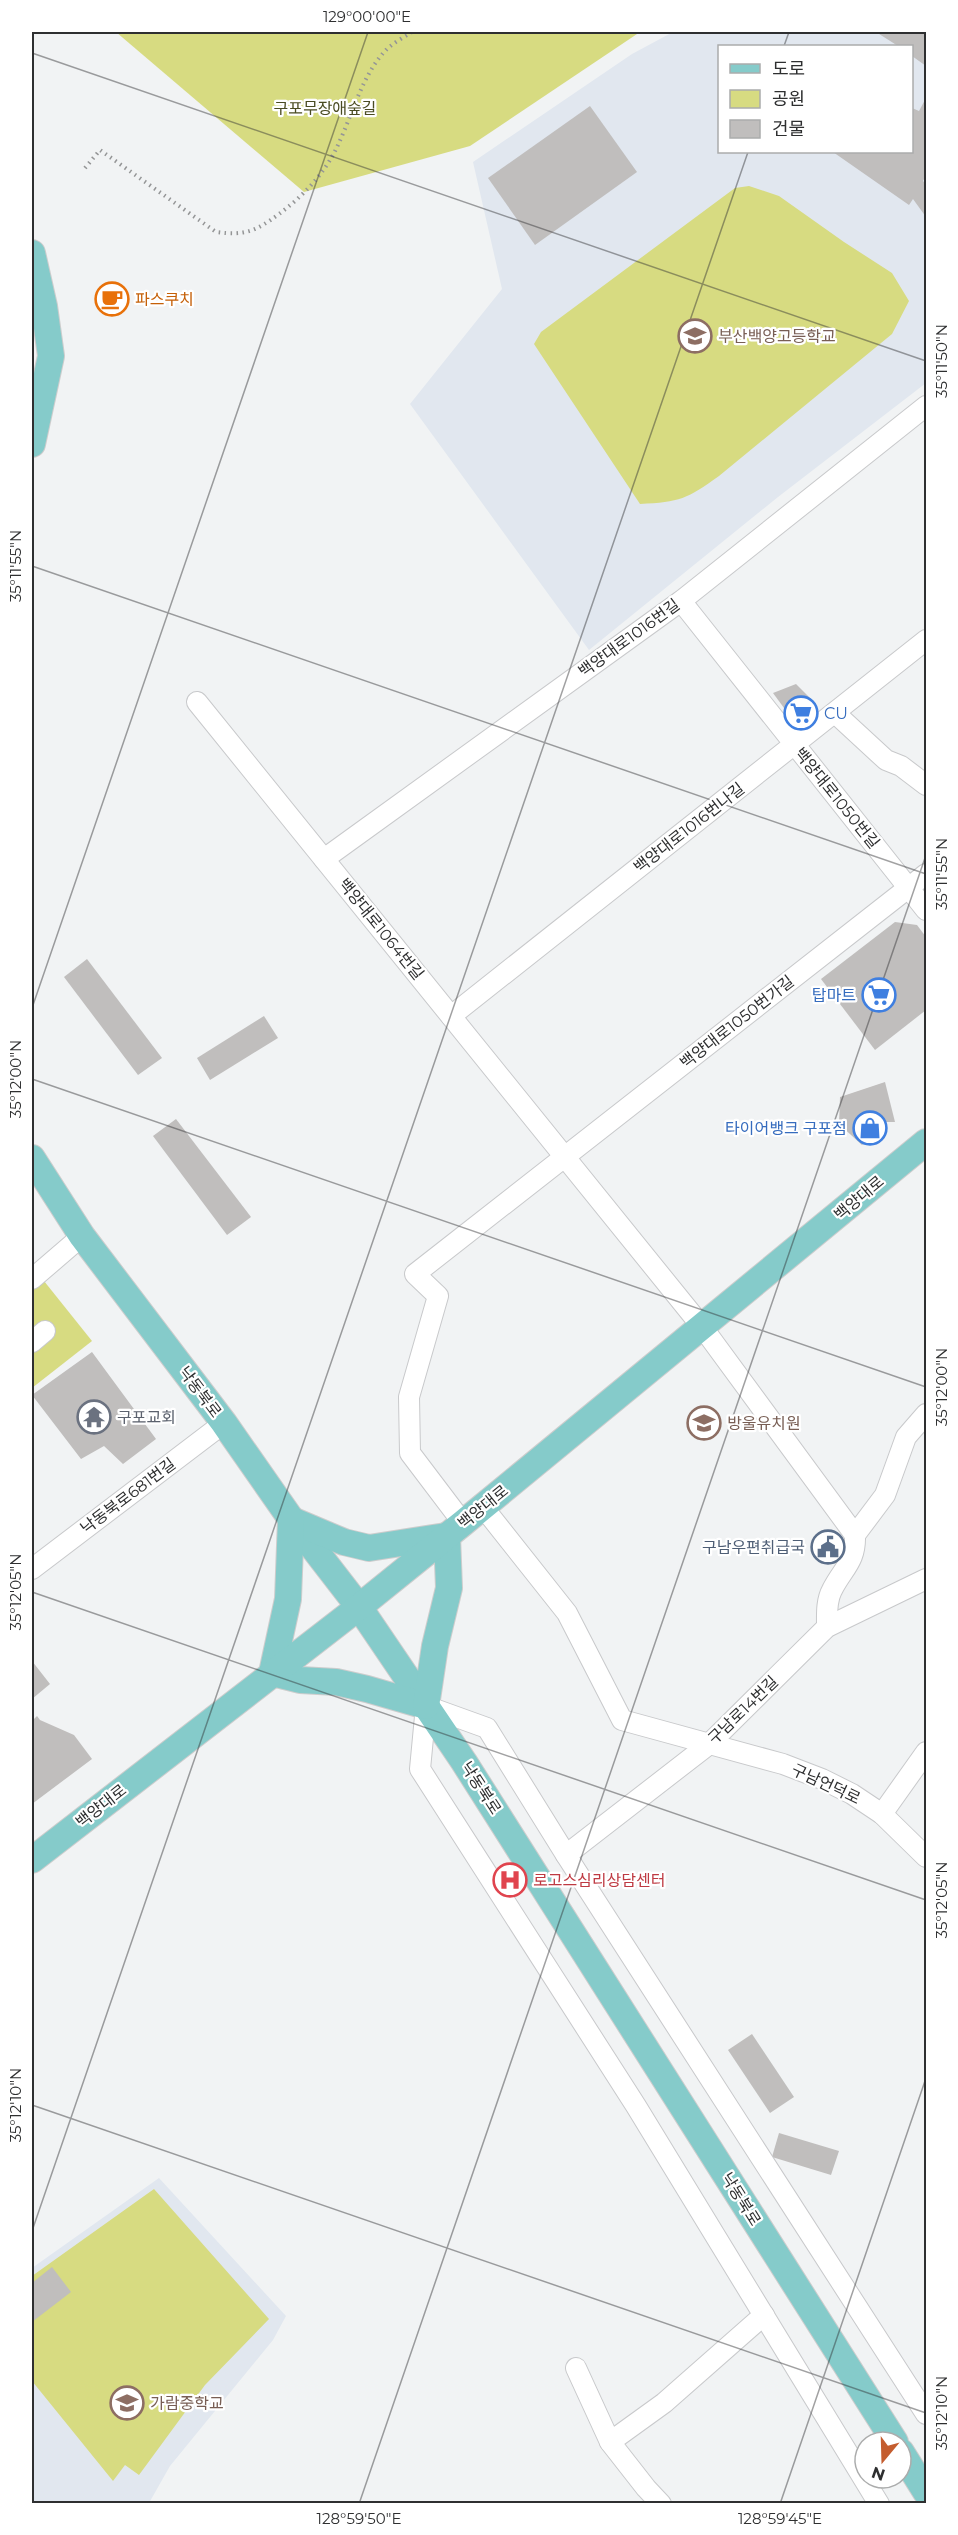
<svg xmlns="http://www.w3.org/2000/svg" width="958" height="2535" font-family="Montserrat,'Noto Sans KR',sans-serif">
<style>
.built{fill:#e1e7ef;fill-rule:evenodd}
.green{fill:#d7db81}
.building{fill:#c0bebd}
.lines{fill:none;stroke-linecap:round;stroke-linejoin:round}
.minor-casing{stroke:#c8c9cb;stroke-width:22}
.major-casing{stroke:#cdcdcd;stroke-width:28}
.path{stroke:#949596;stroke-width:4;stroke-dasharray:1.5 4.5;stroke-linecap:butt}
.minor{stroke:#fff;stroke-width:20}
.major{stroke:#85cbca;stroke-width:26}
.ticks{fill:none;stroke:#2e2f30;stroke-width:1.5;stroke-opacity:0.45}
.labels{text-anchor:middle;dominant-baseline:central;stroke-width:4.5;stroke-linejoin:round;paint-order:stroke}
.park-label{font-size:16px;fill:#4a4c22;stroke:#fff}
.food-label{font-size:16px;fill:#c56008;stroke:#fff;text-anchor:start}
.education-label{font-size:16px;fill:#785e54;stroke:#fff;text-anchor:start}
.street-label{font-size:16px;fill:#2e2f30;stroke:#fff}
.shop-label{font-size:16px;fill:#366cbe;stroke:#fff;text-anchor:end}
.worship-label{font-size:16px;fill:#5b616d;stroke:#fff;text-anchor:start}
.service-label{font-size:16px;fill:#4e5e75;stroke:#fff;text-anchor:end}
.health-label{font-size:16px;fill:#be3a42;stroke:#fff;text-anchor:start}
.neatline{fill:none;stroke:#2e2f30;stroke-width:2}
.ticks-label{font-size:15px;text-anchor:middle;fill:#2e2f30}
</style>
<rect width="100%" height="100%" fill="#f1f3f4"/>
<g class="built">
<path d="M673,32H926V383L778,497L589,650L410,404L502,289L473,162L632,54ZM720,46H912V152H720Z"/>
<path d="M159,2178L286,2316L273,2340L170,2466L149,2503H32V2268Z"/>
</g>
<g class="green">
<path d="M116,32H640L470,146L304,192Z"/>
<path d="M749,186L779,196L844,242L892,273L909,301L892,334L719,476C687,499 680,502 640,504L534,344L541,332L735,188Z"/>
<path d="M32,1266L92,1341L32,1388Z"/>
<path d="M154,2189L269,2319L205,2385L139,2475L125,2465L113,2481L32,2381V2276Z"/>
</g>
<g class="building">
<path d="M876,32H926V66L912,56V46H898Z"/>
<path d="M926,98V175L923,181L926,184V217L913,199L909,205L833,152H912V108L919,111Z"/>
<path d="M590,106L637,172L535,245L488,178Z"/>
<path d="M796,684L816,704L814,725L795,723L773,693Z"/>
<path d="M895,922L917,925L926,937V1010L875,1050L821,979Z"/>
<path d="M87,959L162,1058L138,1075L64,977Z"/>
<path d="M264,1016L278,1038L210,1080L197,1058Z"/>
<path d="M885,1082L895,1122H886L862,1145L839,1124L840,1097Z"/>
<path d="M176,1119L251,1217L227,1235L153,1136Z"/>
<path d="M92,1352L156,1439L123,1464L104,1446L81,1459L32,1395Z"/>
<path d="M32,1661L50,1684L32,1699Z"/>
<path d="M37,1716L40,1720L74,1735L92,1759L32,1804V1721Z"/>
<path d="M752,2034L794,2097L770,2113L728,2050Z"/>
<path d="M779,2133L839,2151L831,2175L772,2157Z"/>
<path d="M52,2267L71,2292L32,2322V2283Z"/>
</g>
<g class="lines">
<defs>
<g id="minor">
<path d="M681,601L926,910"/>
<path d="M197,702L703,1328L855,1535C856,1562 843,1568 832,1590C826,1601 827,1615 827,1627"/>
<path d="M835,713L886,760L901,766L926,785"/>
<path d="M324,859L681,601L926,406"/>
<path d="M451,1016L926,640"/>
<path d="M32,1279L82,1236"/>
<path d="M32,1342L45,1331"/>
<path d="M483,1507L567,1613L622,1720L783,1764L822,1779L852,1794L882,1814L926,1857"/>
<path d="M463,1523L410,1453L409,1397L438,1296L415,1274L926,874"/>
<path d="M855,1535L885,1495L906,1437L926,1414"/>
<path d="M32,1569L224,1423"/>
<path d="M882,1814L926,1752"/>
<path d="M566,1855L708,1745L827,1627L926,1579"/>
<path d="M576,2368L610,2442L664,2403L764,2315"/>
<path d="M610,2442L646,2488L661,2504"/>
<path d="M879,2504L636,2106L420,1769L426,1706L487,1728L566,1855L926,2414"/>
</g>
<g id="major">
<path d="M32,253L44,306L51,356L32,444"/>
<path d="M32,1158L82,1236L224,1423L291,1519L359,1607L464,1762L895,2442"/>
<path d="M294,1521L344,1542L369,1548L446,1536"/>
<path d="M272,1673L300,1680L336,1682L367,1689L426,1706"/>
<path d="M272,1673L288,1599L291,1519"/>
<path d="M426,1706L435,1646L449,1588L447,1536"/>
<path d="M32,1860L359,1607L463,1523L926,1142"/>
<path d="M901,2452L926,2492"/>
</g>
</defs>
<use href="#minor" class="minor-casing"/>
<use href="#major" class="major-casing"/>
<path class="path" d="M85,168L100,150L216,232C245,236 256,231 279,214C302,197 324,174 336,149C352,117 361,76 386,50C393,43 404,37 412,32"/>
<use href="#minor" class="minor"/>
<use href="#major" class="major"/>
</g>
<path class="ticks" d="M784,46L789,32M32,53L926,361M32,566L926,874M32,1008L368,32M32,1079L926,1387M32,1592L926,1900M32,2105L926,2413M32,2231L748,152M359,2504L926,855M780,2504L926,2078"/>
<defs>
<symbol id="cafe-ring" viewBox="-11 -11 22 22"><circle r="9.5" fill="#fff" stroke="#e8710a" stroke-width="1.5"/><path d="M-5.5-4.5H6V0H3Q3 3.5 0 3.5H-2.5Q-5.5 3.5-5.5 0ZM3-3.2v2h1.7v-2ZM-6 4.5H4V6H-6Z" fill="#e8710a"/></symbol>
<symbol id="school-ring" viewBox="-11 -11 22 22"><circle r="9.5" fill="#fff" stroke="#8d6e63" stroke-width="1.5"/><path d="M0-5L7-2L0 1L-7-2ZM-4 1L0 2.5L4 1V4Q0 6-4 4Z" fill="#8d6e63"/></symbol>
<symbol id="supermarket-ring" viewBox="-11 -11 22 22"><circle r="9.5" fill="#fff" stroke="#3f7fe0" stroke-width="1.5"/><path d="M-6-5.5h2.5l.6 2H6L4.5 2H-2.5L-4.4-4H-6ZM-1.5 3.2a1.3 1.3 0 1 0 .1 0ZM3 3.2a1.3 1.3 0 1 0 .1 0Z" fill="#3f7fe0"/></symbol>
<symbol id="shop-ring" viewBox="-11 -11 22 22"><circle r="9.5" fill="#fff" stroke="#3f7fe0" stroke-width="1.5"/><path d="M-5-2.5h2.3a2.7 3.5 0 0 1 5.4 0H5L5.5 6h-11ZM-1.5-2.5h3a1.5 2.3 0 0 0-3 0Z" fill="#3f7fe0"/></symbol>
<symbol id="temple-ring" viewBox="-11 -11 22 22"><circle r="9.5" fill="#fff" stroke="#6b7280" stroke-width="1.5"/><path d="M0-6L5-2H3V0L6.5 2.5H4V6H1.5V3h-3V6H-4V2.5H-6.5L-3 0V-2H-5Z" fill="#6b7280"/></symbol>
<symbol id="civic-ring" viewBox="-11 -11 22 22"><circle r="9.5" fill="#fff" stroke="#5c6f8a" stroke-width="1.5"/><path d="M-.6-6.5H3V-4.5H.6V-3L4-1V1h2V6H-6V1h2V-1L-.6-3ZM-1.2 2.5V6h2.4V2.5Z" fill="#5c6f8a"/></symbol>
<symbol id="hospital-ring" viewBox="-11 -11 22 22"><circle r="9.5" fill="#fff" stroke="#e0444e" stroke-width="1.5"/><path d="M-5-5h3v3.5h4V-5h3V5h-3V1.5h-4V5h-3Z" fill="#e0444e"/></symbol>
</defs>
<g fill-rule="evenodd">
<use href="#cafe-ring" x="93" y="280" width="38" height="38"/>
<use href="#school-ring" x="676" y="317" width="38" height="38"/>
<use href="#supermarket-ring" x="782" y="694" width="38" height="38"/>
<use href="#supermarket-ring" x="860" y="976" width="38" height="38"/>
<use href="#shop-ring" x="851" y="1109" width="38" height="38"/>
<use href="#temple-ring" x="75" y="1398" width="38" height="38"/>
<use href="#school-ring" x="685" y="1404" width="38" height="38"/>
<use href="#civic-ring" x="809" y="1528" width="38" height="38"/>
<use href="#hospital-ring" x="491" y="1861" width="38" height="38"/>
<use href="#school-ring" x="108" y="2384" width="38" height="38"/>
</g>
<g class="labels">
<g class="park-label">
<text x="325" y="108">구포무장애숲길</text>
</g>
<g class="food-label">
<text x="135" y="299">파스쿠치</text>
</g>
<g class="education-label">
<text x="718" y="336">부산백양고등학교</text>
<text x="727" y="1423">방울유치원</text>
<text x="150" y="2403">가람중학교</text>
</g>
<g class="street-label">
<text transform="translate(629 638) rotate(-36)">백양대로1016번길</text>
<text transform="translate(837 798) rotate(51)">백양대로1050번길</text>
<text transform="translate(689 828) rotate(-38)">백양대로1016번나길</text>
<text transform="translate(381 929) rotate(51)">백양대로1064번길</text>
<text transform="translate(737 1022) rotate(-38)">백양대로1050번가길</text>
<text transform="translate(859 1198) rotate(-40)">백양대로</text>
<text transform="translate(200 1392) rotate(53)">낙동북로</text>
<text transform="translate(128 1496) rotate(-37)">낙동북로681번길</text>
<text transform="translate(483 1507) rotate(-39)">백양대로</text>
<text transform="translate(743 1710) rotate(-44)">구남로14번길</text>
<text transform="translate(826 1784) rotate(25)">구남언덕로</text>
<text transform="translate(481 1788) rotate(57)">낙동북로</text>
<text transform="translate(101 1806) rotate(-38)">백양대로</text>
<text transform="translate(741 2199) rotate(58)">낙동북로</text>
</g>
<g class="shop-label">
<text x="824" y="713" text-anchor="start">CU</text>
<text x="856" y="995">탑마트</text>
<text x="847" y="1128">타이어뱅크 구포점</text>
</g>
<g class="worship-label">
<text x="117" y="1417">구포교회</text>
</g>
<g class="service-label">
<text x="805" y="1547">구남우편취급국</text>
</g>
<g class="health-label">
<text x="533" y="1880">로고스심리상담센터</text>
</g>
</g>
<rect width="958" height="2535" fill="none" stroke="#ffffff" stroke-width="66"/>
<rect x="718" y="45" width="195" height="108" fill="#ffffff" stroke="#abacac" stroke-width="1.5"/>
<rect x="730" y="64" width="30" height="9" fill="#85cbca" stroke="#abacac" stroke-width="1.5"/>
<text x="772" y="75" font-size="18" fill="#2e2f30">도로</text>
<rect x="730" y="90" width="30" height="18" fill="#d7db81" stroke="#abacac" stroke-width="1.5"/>
<text x="772" y="105" font-size="18" fill="#2e2f30">공원</text>
<rect x="730" y="120" width="30" height="18" fill="#c0bebd" stroke="#abacac" stroke-width="1.5"/>
<text x="772" y="135" font-size="18" fill="#2e2f30">건물</text>
<g transform="translate(883 2460) rotate(199)"><circle r="28" fill="#ffffff" stroke="#abacac" stroke-width="1.5"/>
<path d="M0-4.5L10 22L0 15L-10 22Z" fill="#c45d2f"/>
<text y="-9" font-size="16" font-weight="bold" text-anchor="middle" fill="#2e2f30">N</text>
</g>
<rect x="33" y="33" width="892" height="2469" class="neatline"/>
<g class="ticks-label">
<text x="367" y="22">129°00'00"E</text>
<text transform="translate(942 361) rotate(-90)" y="5">35°11'50"N</text>
<text transform="translate(16 566) rotate(-90)" y="5">35°11'55"N</text>
<text transform="translate(942 874) rotate(-90)" y="5">35°11'55"N</text>
<text transform="translate(16 1079) rotate(-90)" y="5">35°12'00"N</text>
<text transform="translate(942 1387) rotate(-90)" y="5">35°12'00"N</text>
<text transform="translate(16 1592) rotate(-90)" y="5">35°12'05"N</text>
<text transform="translate(942 1900) rotate(-90)" y="5">35°12'05"N</text>
<text transform="translate(16 2105) rotate(-90)" y="5">35°12'10"N</text>
<text transform="translate(942 2413) rotate(-90)" y="5">35°12'10"N</text>
<text x="359" y="2524">128°59'50"E</text>
<text x="780" y="2524">128°59'45"E</text>
</g>
</svg>
